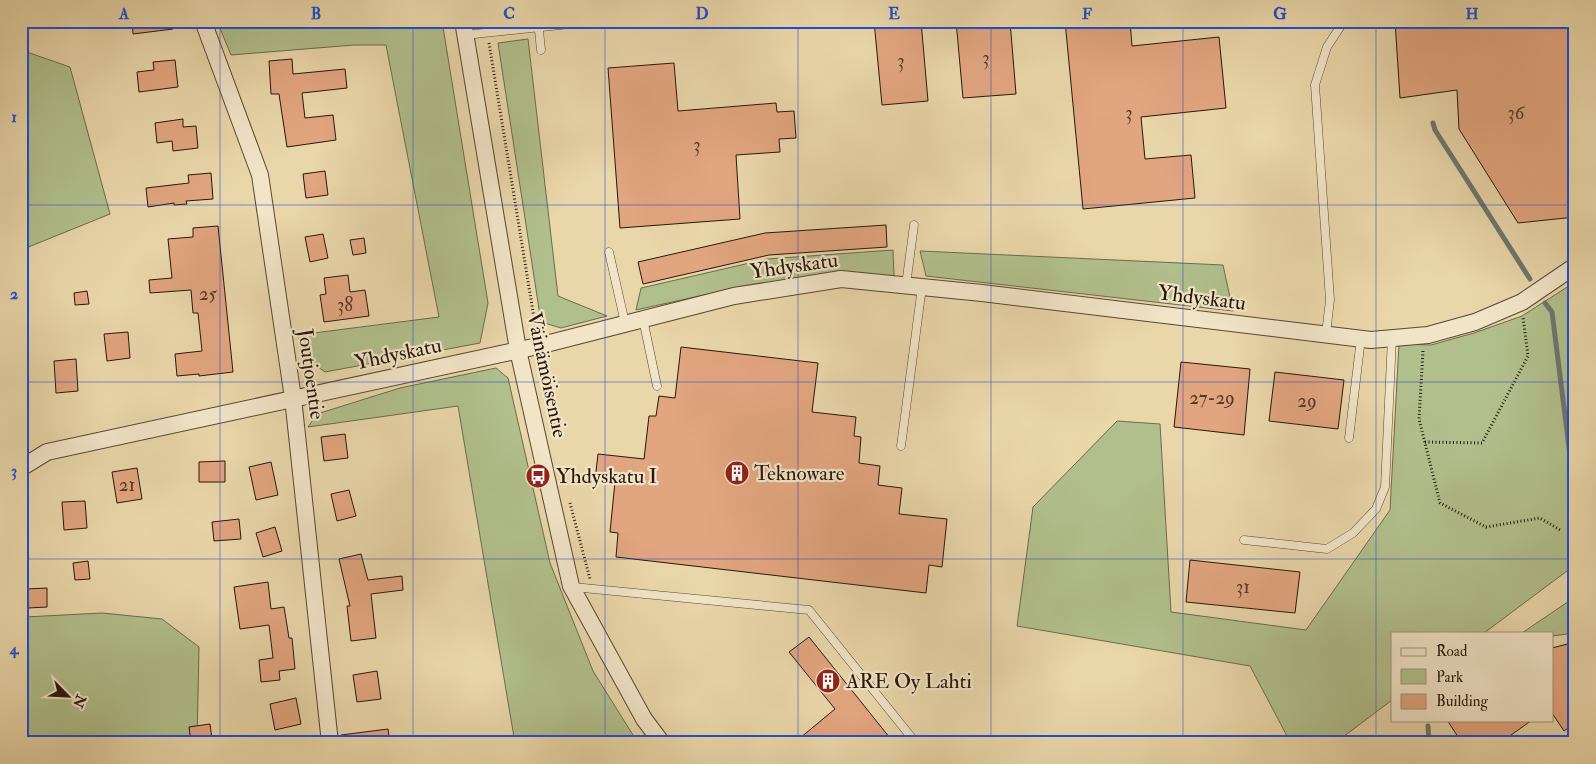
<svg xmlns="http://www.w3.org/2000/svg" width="1596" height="764" font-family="'IM FELL Double Pica',serif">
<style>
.green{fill:#b1bf8c;stroke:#6c6b4c}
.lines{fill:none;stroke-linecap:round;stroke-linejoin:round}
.stream{stroke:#6e7670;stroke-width:5}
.building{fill:#e1a57f;stroke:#28170b}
.lane-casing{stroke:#584732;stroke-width:9}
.street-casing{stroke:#584732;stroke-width:18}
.path{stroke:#28170b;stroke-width:3;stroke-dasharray:1 2.5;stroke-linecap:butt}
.lane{stroke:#f1e4c7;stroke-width:8}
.street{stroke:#f1e4c7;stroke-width:16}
.grid{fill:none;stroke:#1d4ed8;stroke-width:1;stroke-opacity:0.55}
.labels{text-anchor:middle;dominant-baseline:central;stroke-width:4.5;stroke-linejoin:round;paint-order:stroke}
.number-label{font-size:19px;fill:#563a28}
.street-label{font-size:21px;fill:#28170b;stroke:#f1e4c7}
.poi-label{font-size:21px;fill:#28170b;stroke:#f1e4c7;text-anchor:start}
.neatline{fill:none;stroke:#1d4ed8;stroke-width:2}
.grid-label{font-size:16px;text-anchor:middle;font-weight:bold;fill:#1d4ed8}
</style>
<rect width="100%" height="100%" fill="#e9d6a9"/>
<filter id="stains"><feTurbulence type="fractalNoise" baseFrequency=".004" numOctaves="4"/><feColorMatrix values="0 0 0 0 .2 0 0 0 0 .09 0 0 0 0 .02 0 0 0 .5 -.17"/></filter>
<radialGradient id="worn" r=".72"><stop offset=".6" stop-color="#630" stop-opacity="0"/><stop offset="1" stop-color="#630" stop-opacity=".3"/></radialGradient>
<g class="green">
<path d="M217,21H442L488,303L480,343L325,372L304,357L298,335L439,317L386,45H354L231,55Z"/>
<path d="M528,39L558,296L607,316L561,328L541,322L498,43Z"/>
<path d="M21,50L70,67L110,214L21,250Z"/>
<path d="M893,250L894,276L837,273L731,289L636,310L641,288L767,259Z"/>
<path d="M920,251L1223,265L1233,311L926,276Z"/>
<path d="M1575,282V565L1484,633H1392V700L1335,743H1279L1287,736L1250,666L1017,626L1033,507L1117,421L1160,424L1171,612L1306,630L1390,510L1399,344L1431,345L1474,333L1522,316Z"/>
<path d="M496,368L508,378L550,563L593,671L638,743H515L458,406L308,427L317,414L400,388Z"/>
<path d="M1575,597V633L1552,636V633H1522Z"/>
<path d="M102,613L162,619L199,647L197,743H21V620L25,617Z"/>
</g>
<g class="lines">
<g class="stream">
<path d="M1433,123L1435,130L1530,279"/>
<path d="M1545,303L1552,312L1575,495"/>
<path d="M1428,726L1429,743"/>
</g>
</g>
<g class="building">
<path d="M132,21H172L173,29L133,34Z"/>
<path d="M874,21H921L928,101L882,105Z"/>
<path d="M956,21H1010L1016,94L963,98Z"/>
<path d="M1065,21H1130L1132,46L1219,37L1226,108L1141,117L1145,159L1191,155L1195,198L1083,209Z"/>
<path d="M1395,21H1575V217L1518,223L1459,129L1457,90L1400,98Z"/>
<path d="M292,59L293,74L345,69L347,88L302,93L305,118L333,115L336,140L287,147L279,94H271L269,61Z"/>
<path d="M175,60L178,87L139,92L137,72L154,70L153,62Z"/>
<path d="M674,63L678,111L776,103L777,112L794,111L796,138L779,139L780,152L736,155L740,219L620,228L608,68Z"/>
<path d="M183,119V127L196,126L198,148L173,151L172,141L157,143L155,123Z"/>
<path d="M325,171L328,195L306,198L303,174Z"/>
<path d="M211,173L213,199L186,201L187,204L174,205V203L148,207L146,188L189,183L188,175Z"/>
<path d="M886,225L887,247L769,255L643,284L638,262L765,233Z"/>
<path d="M218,226L233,372L199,376V374L177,376L175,354L202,351L198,313H193L191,290L150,293L149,280L172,278L168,239L193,237V228Z"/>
<path d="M323,234L328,258L310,262L305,237Z"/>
<path d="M364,238L366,253L353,255L350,240Z"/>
<path d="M348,275L350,292L365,290L369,316L324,322L320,295L326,294L324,278Z"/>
<path d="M87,291L89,304L75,305L74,293Z"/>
<path d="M128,332L130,358L107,361L104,334Z"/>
<path d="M681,347L818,363L812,412L856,417L854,436L861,437L859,463L880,466L878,485L902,488L899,514L947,519L942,567L929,565L926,593L616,557L618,533L610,532L615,482L595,480L598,454L644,459L649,416H656L659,396L675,398Z"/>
<path d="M76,359L78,391L56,393L54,361Z"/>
<path d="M1181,362L1250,369L1244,435L1174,427Z"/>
<path d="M1275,372L1344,380L1338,429L1269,421Z"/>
<path d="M345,434L348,458L324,461L321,437Z"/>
<path d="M225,461V482H199V462Z"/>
<path d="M271,462L278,495L256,500L249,467Z"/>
<path d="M137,468L142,499L117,503L112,472Z"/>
<path d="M349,490L356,516L337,521L331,494Z"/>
<path d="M85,501L87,528L64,530L62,502Z"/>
<path d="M239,519L241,539L214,541L212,522Z"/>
<path d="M275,527L282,551L263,557L256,533Z"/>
<path d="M361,554L368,580L402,576L403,590L371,594L376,638L351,641L347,606H350L339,559Z"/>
<path d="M1190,560L1300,572L1295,613L1186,602Z"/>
<path d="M88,561L90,579L75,580L73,563Z"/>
<path d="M268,582L271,609L284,607L289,638H292L295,669L279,671L280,680L261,682L259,660L273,658L269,625L240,629L234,587Z"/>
<path d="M47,588V607L28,608L27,589Z"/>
<path d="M809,637L894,743H794L835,709L789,652Z"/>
<path d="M1575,642V723L1564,731L1552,713V648Z"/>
<path d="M377,671L381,699L357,702L353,675Z"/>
<path d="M296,698L301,724L275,730L270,704Z"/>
<path d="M1447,720H1532L1500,743H1462Z"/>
<path d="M210,724L212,739L191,742L189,727Z"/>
<path d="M388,729L390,743H341V735Z"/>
</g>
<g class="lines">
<defs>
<g id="lane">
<path d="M538,21L541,50"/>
<path d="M465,35L598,21"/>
<path d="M609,252L625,323"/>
<path d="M906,285L914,225"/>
<path d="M643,319L657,386"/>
<path d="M1326,334L1330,300L1315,85L1327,47L1344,21"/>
<path d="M1349,438L1361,338"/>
<path d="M901,446L922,287"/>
<path d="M1244,540L1327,549L1353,533L1376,509L1385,487L1392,338"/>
<path d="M573,587L809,610L916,743"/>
</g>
<g id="street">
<path d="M203,21L260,175L293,398L330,743"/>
<path d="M463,21L518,350L571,586L644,719L662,743"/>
<path d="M21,468L47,452L538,346L734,296L841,279L982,293L1371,340L1428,335L1475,322L1522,302L1575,266"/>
</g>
</defs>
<use href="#lane" class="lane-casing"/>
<use href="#street" class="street-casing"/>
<g class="path">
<path d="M489,43L536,330"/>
<path d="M1570,287L1575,324"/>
<path d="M1423,351L1419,419L1440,503L1486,527L1540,518L1560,530"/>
<path d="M541,361L555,434"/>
<path d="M1425,442L1482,443L1528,356L1523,317"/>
<path d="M570,503L590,579"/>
</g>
<use href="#lane" class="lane"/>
<use href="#street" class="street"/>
</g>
<path class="grid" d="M220,21V743M413,21V743M605,21V743M798,21V743M991,21V743M1183,21V743M1376,21V743M21,205H1575M21,382H1575M21,559H1575"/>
<defs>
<symbol id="building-disc" viewBox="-11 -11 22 22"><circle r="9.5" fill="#8f2418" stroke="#f1e4c7"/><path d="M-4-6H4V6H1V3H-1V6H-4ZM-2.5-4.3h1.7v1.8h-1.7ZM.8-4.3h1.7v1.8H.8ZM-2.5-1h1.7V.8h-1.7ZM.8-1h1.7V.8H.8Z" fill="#fff"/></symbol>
<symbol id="bus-disc" viewBox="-11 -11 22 22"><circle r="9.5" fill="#8f2418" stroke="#f1e4c7"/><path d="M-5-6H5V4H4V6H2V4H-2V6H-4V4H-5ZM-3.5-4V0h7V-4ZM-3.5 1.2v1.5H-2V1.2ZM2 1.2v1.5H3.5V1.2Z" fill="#fff"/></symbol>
</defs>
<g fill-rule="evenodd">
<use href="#building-disc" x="723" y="459" width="28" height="28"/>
<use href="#bus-disc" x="524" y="462" width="28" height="28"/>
<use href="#building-disc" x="814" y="667" width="28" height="28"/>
</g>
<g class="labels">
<g class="number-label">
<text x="986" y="58">3</text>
<text x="901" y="61">3</text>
<text x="1129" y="113">3</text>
<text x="1516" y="113">36</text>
<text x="697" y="145">3</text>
<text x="208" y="294">25</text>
<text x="345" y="305">38</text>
<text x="1212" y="398">27-29</text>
<text x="1307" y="401">29</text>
<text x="127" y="485">21</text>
<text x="1243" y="587">31</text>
</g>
<g class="street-label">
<text transform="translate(794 266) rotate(-8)">Yhdyskatu</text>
<text transform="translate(1202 298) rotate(7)">Yhdyskatu</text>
<text transform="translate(398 354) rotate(-12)">Yhdyskatu</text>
<text transform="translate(311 374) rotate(82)">Joutjoentie</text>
<text transform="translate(547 375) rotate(78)">Väinämöisentie</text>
</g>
<g class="poi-label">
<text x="754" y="473">Teknoware</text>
<text x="556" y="476">Yhdyskatu I</text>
<text x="846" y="681">ARE Oy Lahti</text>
</g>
</g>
<rect width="1596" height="764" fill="none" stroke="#e9d6a9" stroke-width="55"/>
<rect x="1391" y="632" width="162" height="90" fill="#f1e4c7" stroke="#a1927c"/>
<rect x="1401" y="648" width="25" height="8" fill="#f1e4c7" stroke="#a1927c"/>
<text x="1436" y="656" font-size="15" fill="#28170b">Road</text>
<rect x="1401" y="669" width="25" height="15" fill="#b1bf8c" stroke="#a1927c"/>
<text x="1436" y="682" font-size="15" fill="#28170b">Park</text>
<rect x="1401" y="694" width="25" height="15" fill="#e1a57f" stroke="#a1927c"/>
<text x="1436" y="706" font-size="15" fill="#28170b">Building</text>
<g transform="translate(68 696) rotate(114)" stroke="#f1e4c7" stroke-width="4" paint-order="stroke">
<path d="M0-4L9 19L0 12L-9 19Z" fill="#28170b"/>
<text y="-8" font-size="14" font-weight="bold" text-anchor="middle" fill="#28170b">N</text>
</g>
<rect x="28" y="28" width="1540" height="708" class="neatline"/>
<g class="grid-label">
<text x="124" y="19">A</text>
<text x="316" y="19">B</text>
<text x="509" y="19">C</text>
<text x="702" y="19">D</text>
<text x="894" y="19">E</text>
<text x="1087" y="19">F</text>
<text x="1280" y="19">G</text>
<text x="1472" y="19">H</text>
<text x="14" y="122">1</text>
<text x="14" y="299">2</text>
<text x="14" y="476">3</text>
<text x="14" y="654">4</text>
</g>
<rect width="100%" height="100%" filter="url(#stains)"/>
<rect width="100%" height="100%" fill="url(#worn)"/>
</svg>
